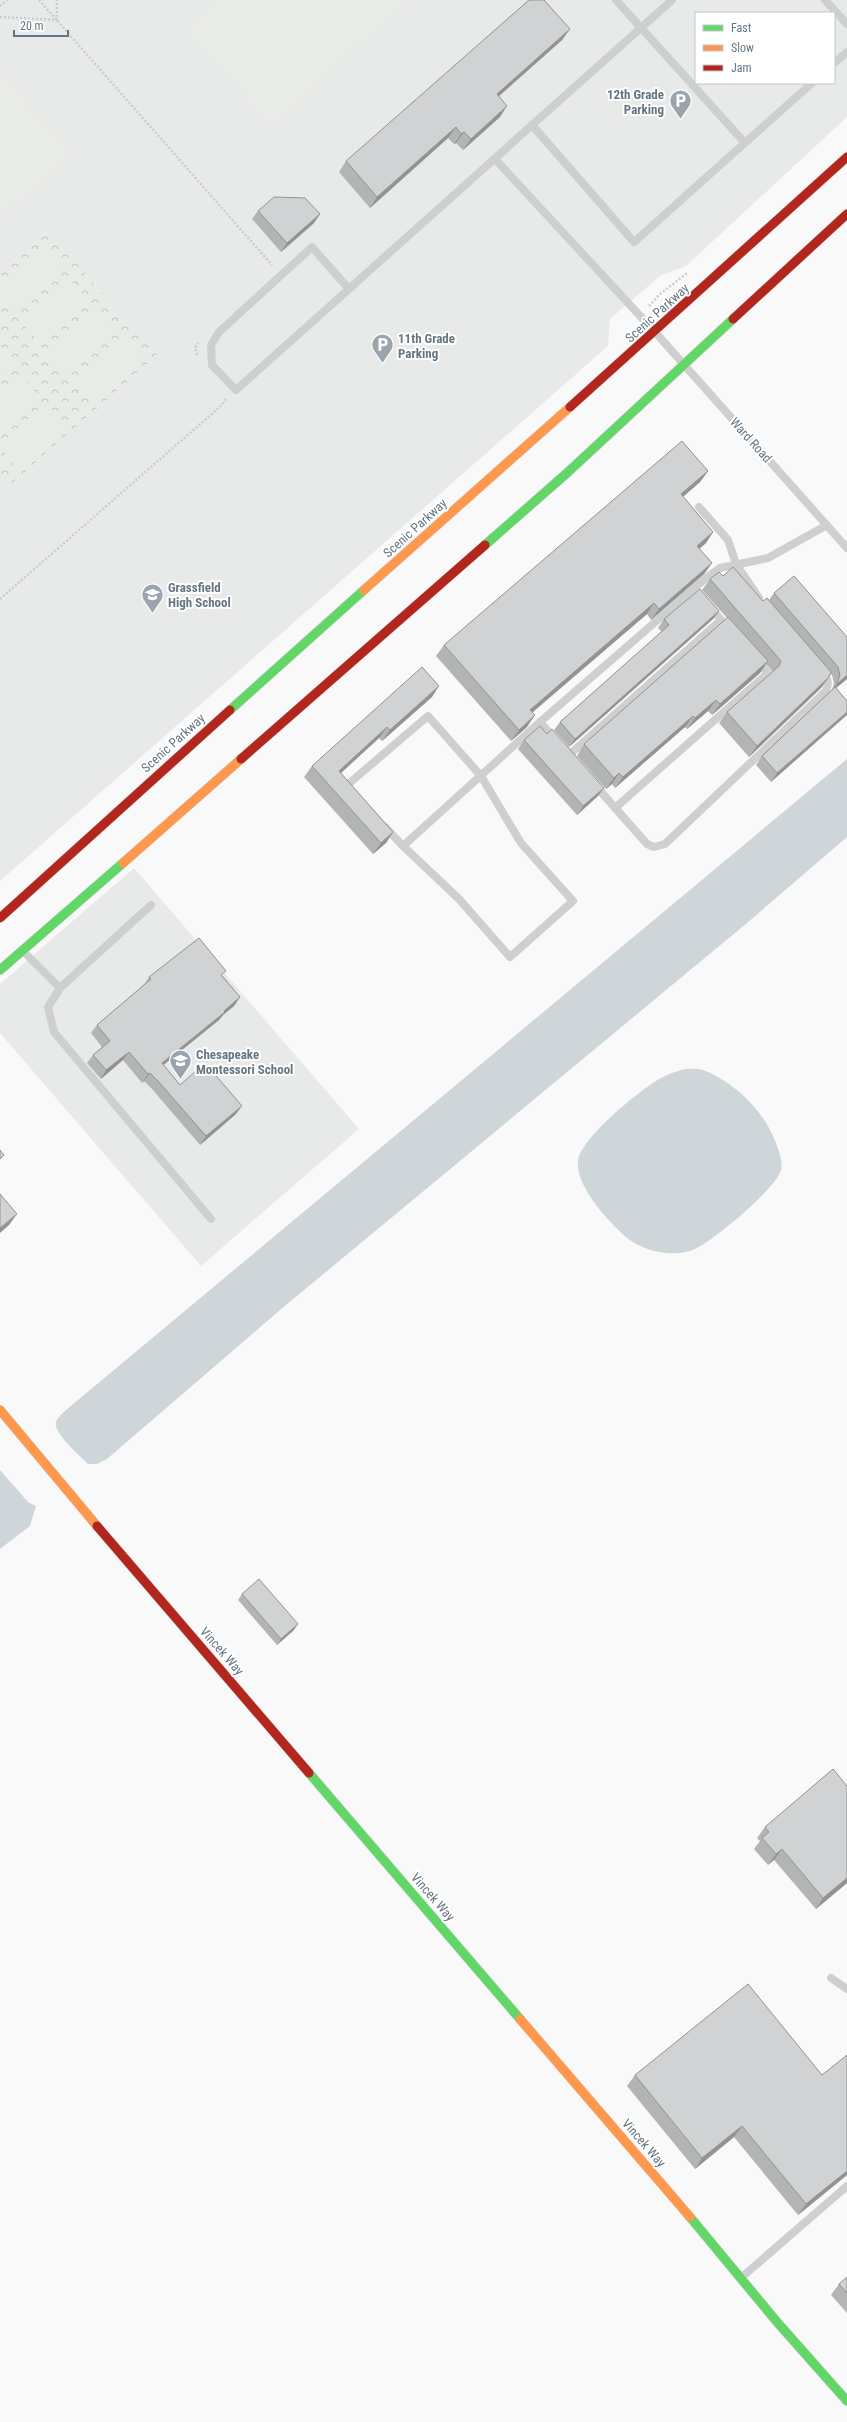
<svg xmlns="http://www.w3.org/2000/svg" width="847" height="2422" font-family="'Roboto Condensed',sans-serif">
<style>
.built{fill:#e8e9e9;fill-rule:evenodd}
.forest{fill:url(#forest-crowns)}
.garden{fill:#e8ebe6}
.water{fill:#ced6d9}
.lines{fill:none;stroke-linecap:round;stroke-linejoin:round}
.fast-casing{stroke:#d5d6d7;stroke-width:10}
.slow-casing{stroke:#d5d6d7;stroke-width:10}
.jam-casing{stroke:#d5d6d7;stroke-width:10}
.path{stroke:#cbcccd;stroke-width:2.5;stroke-dasharray:2 2;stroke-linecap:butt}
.lane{stroke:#cecfd0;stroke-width:8}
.fast{stroke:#63d668;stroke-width:9}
.slow{stroke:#ff974d;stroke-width:9}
.jam{stroke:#b3261e;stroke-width:9}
.wall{fill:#b3b5b5}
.shaded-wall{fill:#929394}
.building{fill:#d0d2d3;stroke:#929394}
.labels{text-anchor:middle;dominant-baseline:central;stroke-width:4;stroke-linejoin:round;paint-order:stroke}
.poi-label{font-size:13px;font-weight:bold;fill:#657683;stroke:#fff;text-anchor:start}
.street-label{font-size:13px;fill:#657683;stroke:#fff}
</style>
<defs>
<pattern id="forest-crowns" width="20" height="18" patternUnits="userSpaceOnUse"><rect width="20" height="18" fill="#e8ebe6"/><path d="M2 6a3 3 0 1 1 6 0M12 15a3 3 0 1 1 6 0" fill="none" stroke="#c0c3c0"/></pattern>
</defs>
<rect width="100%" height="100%" fill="#f9f9f9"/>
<g class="built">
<path d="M0,0H847V117L686,266L660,276L610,319L608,346L0,881ZM696,13H834V83H696Z"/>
<path d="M134,868L359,1129L201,1266L0,1033V984Z"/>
</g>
<path class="forest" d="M47,230L157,355L8,487L0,477V272Z"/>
<g class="garden">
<path d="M214,0H410L271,127L182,29Z"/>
<path d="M0,68L73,156L0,219Z"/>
<path d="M42,248L62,270L13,314L0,299V286Z"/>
<path d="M68,278L88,300L40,343L20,321Z"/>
<path d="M94,308L114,330L66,373L46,351Z"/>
<path d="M121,337L141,359L92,403L73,380Z"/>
<path d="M0,351L13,366L0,378Z"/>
<path d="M20,374L39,396L0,431V391Z"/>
<path d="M46,403L66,425L18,468L0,448V444Z"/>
</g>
<g class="water">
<path d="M847,759V837L747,923L280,1310L107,1459L97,1464H88C80,1456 53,1433 56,1422C57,1418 63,1413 66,1410Z"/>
<path d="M685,1069C691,1069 698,1068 703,1070C737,1083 768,1115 778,1149C780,1155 783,1163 781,1170C777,1188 708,1246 690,1251C669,1257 644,1251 627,1238C609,1222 575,1186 578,1161C581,1139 631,1098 650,1085C661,1077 672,1072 685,1069Z"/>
<path d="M0,1470L28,1502L36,1506L30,1526L0,1549Z"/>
</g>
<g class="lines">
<defs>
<g id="fast">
<path d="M485,545L567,473L733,319"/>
<path d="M230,710L364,590"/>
<path d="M0,970L123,863"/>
<path d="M309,1773L520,2019"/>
<path d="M690,2217L777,2322L847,2401"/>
</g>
<g id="slow">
<path d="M364,590L570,407"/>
<path d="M123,863L241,759"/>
<path d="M0,1410L97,1526"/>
<path d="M520,2019L690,2217"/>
</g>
<g id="jam">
<path d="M733,319L847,214"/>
<path d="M570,407L847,157"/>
<path d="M241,759L485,545"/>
<path d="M0,918L230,710"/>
<path d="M97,1526L309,1773"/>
</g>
</defs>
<use href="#fast" class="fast-casing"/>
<use href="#slow" class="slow-casing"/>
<use href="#jam" class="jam-casing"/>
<g class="path">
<path d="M39,0L272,265"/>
<path d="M0,6L7,0"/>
<path d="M0,17L57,20V0"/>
<path d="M649,306L659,295L687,273"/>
<path d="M197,355L195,348L198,343"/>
<path d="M0,599L222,405L226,399"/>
</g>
<g class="lane">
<path d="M616,0L745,143"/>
<path d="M825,0L847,24"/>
<path d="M834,63L847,52"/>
<path d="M532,125L634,242L812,83"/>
<path d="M495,159L655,332L847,548"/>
<path d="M349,289L312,247L219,332L211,345L212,365L236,390L672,0"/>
<path d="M699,507L728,540L736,564L759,598"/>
<path d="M711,608L729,629"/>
<path d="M555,739L540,722L706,578L720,568L768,558L827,525"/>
<path d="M569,755L721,620"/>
<path d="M594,784L647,844L654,847L665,844L826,691C830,681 827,678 821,671"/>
<path d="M350,790L346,786L428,716L481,776L521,843L573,901L510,957L459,899L403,846L540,722"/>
<path d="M615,808L768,673L757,660"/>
<path d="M385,827L403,846"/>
<path d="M151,905L60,988L48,1007L54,1032L211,1219"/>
<path d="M23,951L60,988"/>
<path d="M831,1978L847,1989"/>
<path d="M742,2277L847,2186"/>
</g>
<use href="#fast" class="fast"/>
<use href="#slow" class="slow"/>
<use href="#jam" class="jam"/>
</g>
<g class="wall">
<path d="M570,29L562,40L499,96L500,117L463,150L456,143L454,144L448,138L370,208L339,172L346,161Z"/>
<path d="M258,211L320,214L314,223L281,252L252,219Z"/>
<path d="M708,471L700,482L683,497L713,532L706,543L699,549L712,563L704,574L651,620L647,614L532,713L527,727L511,741L436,656L444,645Z"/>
<path d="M723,576L763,601L769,600L774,593L847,637V679L836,688L847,701L771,782L756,765L762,756L832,690L834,683L832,675L831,674L821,688L749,757L719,723L727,712L773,672L766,664L760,673L712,715L708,711L687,729L685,727L615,788L612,784L606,789L577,756L584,744L727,618L702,590L710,579Z"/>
<path d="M719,611L713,619L569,747L554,730L560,722L662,632L658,628L664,619Z"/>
<path d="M432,697L382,741L379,738L341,773L393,832L386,843L373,854L304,777L312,766Z"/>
<path d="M524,740L598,796L577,815L518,749Z"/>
<path d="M223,976L240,997L234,1006L223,1015L219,1020L163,1065L180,1085L236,1114L200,1145L152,1089L144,1081L142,1083L123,1060L101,1079L87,1063L93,1055L102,1047L91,1033L97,1025L144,985L149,977Z"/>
<path d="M242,1594L294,1630L277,1645L238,1600Z"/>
<path d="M847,1786V1883L816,1909L774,1860L768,1865L754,1849L760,1841L757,1838L765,1827Z"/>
<path d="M635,2075L847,2175L798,2215L734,2137L695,2169L627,2086Z"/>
<path d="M847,2277V2313L831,2295L839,2284Z"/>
</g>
<g class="shaded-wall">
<path d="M570,29L562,40L489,105L497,94Z"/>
<path d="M507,106L500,117L463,150L471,139Z"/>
<path d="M456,127L448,138L370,208L377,197Z"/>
<path d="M464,132L456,143L454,144L461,134Z"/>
<path d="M320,214L314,223L281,252L287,243Z"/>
<path d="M708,471L700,482L673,505L681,494Z"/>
<path d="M713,532L706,543L690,557L697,546Z"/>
<path d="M712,563L704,574L651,620L659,609Z"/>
<path d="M654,603L647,614L522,721L530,710Z"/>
<path d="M719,611L713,619L569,747L575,739Z"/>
<path d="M768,661L760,673L712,715L720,704Z"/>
<path d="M847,675V679L831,692L837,684Z"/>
<path d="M829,677L821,688L749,757L757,746Z"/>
<path d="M439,686L432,697L382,741L390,730Z"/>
<path d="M716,700L708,711L687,729L695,718Z"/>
<path d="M847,712V715L771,782L777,773Z"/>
<path d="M535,715L527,727L511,741L519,730Z"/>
<path d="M693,716L685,727L615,788L623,777Z"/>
<path d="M387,727L379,738L331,782L339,771Z"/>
<path d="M619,773L612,784L606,789L614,778Z"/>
<path d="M604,788L598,796L577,815L583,806Z"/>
<path d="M393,832L386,843L373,854L381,843Z"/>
<path d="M240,997L234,1006L223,1015L219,1020L156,1071L162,1063Z"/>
<path d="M129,1052L123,1060L101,1079L106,1070Z"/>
<path d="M150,1073L144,1081L142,1083L148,1074Z"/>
<path d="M242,1106L236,1114L200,1145L206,1136Z"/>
<path d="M17,1214L9,1225L0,1233V1228Z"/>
<path d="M298,1624L294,1630L277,1645L281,1639Z"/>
<path d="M782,1849L774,1860L768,1865L776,1854Z"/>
<path d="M847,1878V1883L816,1909L823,1898Z"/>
<path d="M742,2126L734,2137L695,2169L702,2158Z"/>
<path d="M847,2171V2175L798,2215L806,2204Z"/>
</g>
<g class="building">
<path d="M529,0H544L570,29L497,94L507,106L471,139L464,132L461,134L456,127L377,197L346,161Z"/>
<path d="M274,197L305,198L320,214L287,243L258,211Z"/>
<path d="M682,441L708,471L681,494L713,532L697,546L712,563L659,609L654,603L530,710L535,715L519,730L444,645Z"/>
<path d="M733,567L763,601L767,598L831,672L829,677L757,746L727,712L779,666L781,661L710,579L719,572L723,576Z"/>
<path d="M794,576L847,637V675L837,684L840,675L838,667L774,593Z"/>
<path d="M700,589L719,611L575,739L560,722L669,625L664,619Z"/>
<path d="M728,617L768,661L720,704L716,700L695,718L693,716L623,777L619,773L614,778L584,744Z"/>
<path d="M422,667L439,686L390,730L387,727L339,771L393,832L381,843L312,766Z"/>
<path d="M835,687L847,701V712L777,773L762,756Z"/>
<path d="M540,726L547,734L552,729L604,788L583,806L524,740Z"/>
<path d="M199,938L226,971L221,975L240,997L224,1011L225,1012L162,1063L180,1085L205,1063L242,1106L206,1136L158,1081L150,1073L148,1074L129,1052L106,1070L93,1055L110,1041L97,1025L151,979L149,977Z"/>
<path d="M0,1150L4,1155L0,1159Z"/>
<path d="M0,1194L17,1214L0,1228Z"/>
<path d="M259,1579L298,1624L281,1639L242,1594Z"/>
<path d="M833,1769L847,1786V1878L823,1898L782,1849L776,1854L762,1838L769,1832L765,1827Z"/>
<path d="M748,1984L822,2075L847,2055V2171L806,2204L742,2126L702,2158L635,2075Z"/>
<path d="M847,2277V2293L839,2284Z"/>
</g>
<defs>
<symbol id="parking-pin" viewBox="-11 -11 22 30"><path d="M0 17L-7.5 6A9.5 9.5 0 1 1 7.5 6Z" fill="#99a4ac" stroke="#fff"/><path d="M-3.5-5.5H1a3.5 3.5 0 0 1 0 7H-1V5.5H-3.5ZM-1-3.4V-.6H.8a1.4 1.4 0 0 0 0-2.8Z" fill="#fff"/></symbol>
<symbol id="school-pin" viewBox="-11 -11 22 30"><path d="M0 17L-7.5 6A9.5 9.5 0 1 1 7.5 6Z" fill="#99a4ac" stroke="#fff"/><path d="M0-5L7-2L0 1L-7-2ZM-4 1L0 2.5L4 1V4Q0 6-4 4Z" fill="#fff"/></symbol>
</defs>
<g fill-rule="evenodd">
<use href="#parking-pin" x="668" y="88" width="25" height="34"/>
<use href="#parking-pin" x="370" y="332" width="25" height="34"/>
<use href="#school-pin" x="140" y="582" width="25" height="34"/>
<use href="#school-pin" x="168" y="1048" width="25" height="34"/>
</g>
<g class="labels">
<g class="poi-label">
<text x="664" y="94" text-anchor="end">12th Grade<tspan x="664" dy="15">Parking</tspan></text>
<text x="398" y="338">11th Grade<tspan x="398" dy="15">Parking</tspan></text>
<text x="168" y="587">Grassfield<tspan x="168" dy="15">High School</tspan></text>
<text x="196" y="1054">Chesapeake<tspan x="196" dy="15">Montessori School</tspan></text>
</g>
<g class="street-label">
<text transform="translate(657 313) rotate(-42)">Scenic Parkway</text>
<text transform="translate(751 440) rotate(48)">Ward Road</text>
<text transform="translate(415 528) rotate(-42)">Scenic Parkway</text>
<text transform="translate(173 743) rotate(-42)">Scenic Parkway</text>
<text transform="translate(222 1651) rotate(49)">Vincek Way</text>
<text transform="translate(433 1897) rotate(49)">Vincek Way</text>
<text transform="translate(644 2143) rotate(49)">Vincek Way</text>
</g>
</g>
<rect x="695" y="12" width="140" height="72" fill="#ffffff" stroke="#c1c8cd"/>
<rect x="703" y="25" width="20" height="6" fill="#63d668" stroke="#c1c8cd"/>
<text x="731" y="32" font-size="12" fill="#657683">Fast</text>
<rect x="703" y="45" width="20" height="6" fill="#ff974d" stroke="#c1c8cd"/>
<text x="731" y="52" font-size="12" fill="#657683">Slow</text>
<rect x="703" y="65" width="20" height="6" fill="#b3261e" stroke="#c1c8cd"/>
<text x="731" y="72" font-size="12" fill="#657683">Jam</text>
<path d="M14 30v6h54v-6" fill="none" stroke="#657683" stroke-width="2"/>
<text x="20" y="30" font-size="12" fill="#657683" stroke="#ffffff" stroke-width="3" paint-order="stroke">20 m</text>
</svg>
